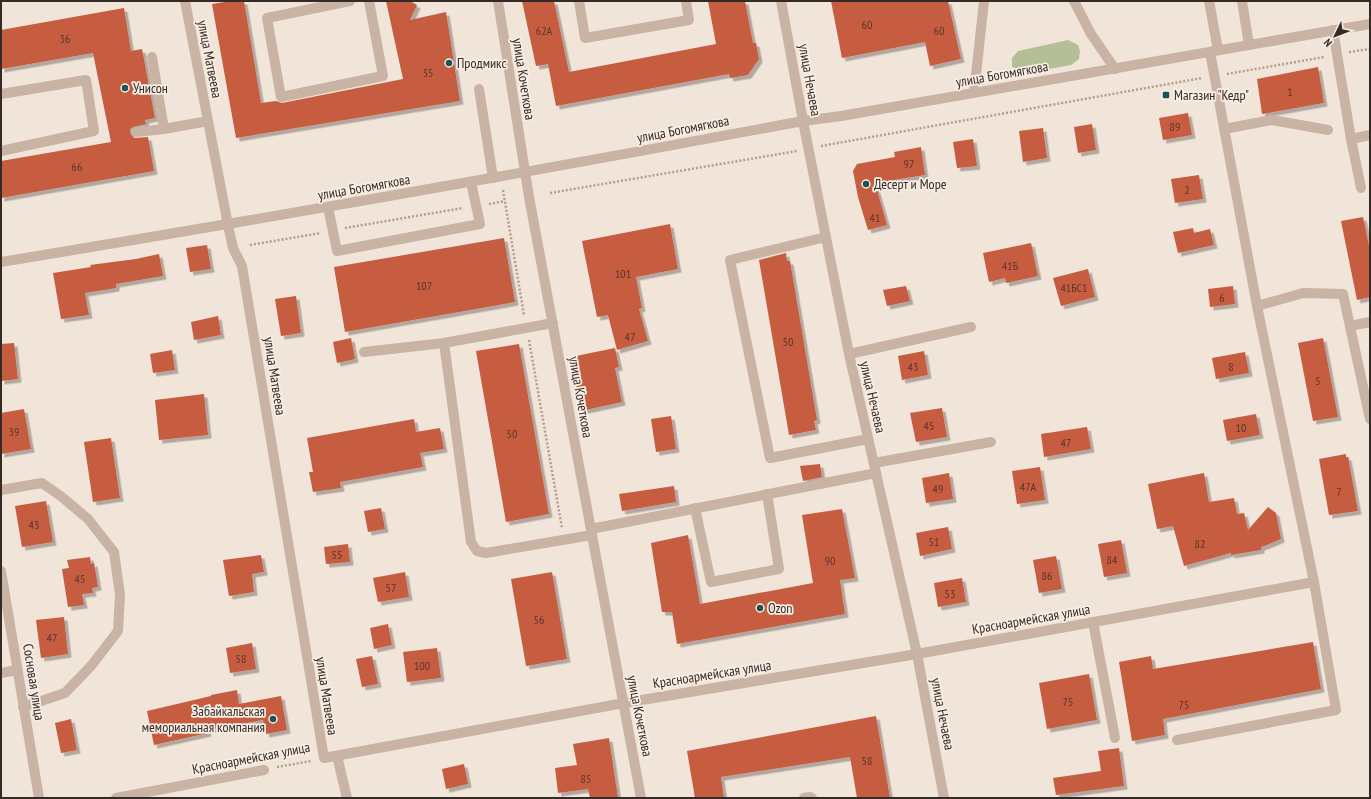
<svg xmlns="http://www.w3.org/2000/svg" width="1371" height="799" font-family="'PT Sans Narrow',sans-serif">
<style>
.green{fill:#b4bf98}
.building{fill:#c65c41;filter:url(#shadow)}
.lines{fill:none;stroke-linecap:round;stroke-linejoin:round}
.path{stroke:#b49d8e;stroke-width:2.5;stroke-dasharray:2 2;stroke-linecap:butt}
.minor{stroke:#c8b3a4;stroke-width:10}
.poi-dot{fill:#1c5355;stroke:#f9eee4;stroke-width:1.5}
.labels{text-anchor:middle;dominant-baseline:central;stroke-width:3.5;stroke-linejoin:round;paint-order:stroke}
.number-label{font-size:12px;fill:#58362d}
.street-label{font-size:14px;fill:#342a26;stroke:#f9eee4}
.poi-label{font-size:14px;fill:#342a26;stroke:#f9eee4;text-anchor:start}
</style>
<defs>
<filter id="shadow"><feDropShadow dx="3.5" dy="3.5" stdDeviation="0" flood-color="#0004"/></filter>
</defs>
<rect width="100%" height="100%" fill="#f1e4d8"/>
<path class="green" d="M1068,40L1078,45L1080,51L1079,59L1071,65L1022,74L1016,72L1012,66V58L1018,51Z"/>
<g class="building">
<path d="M231,1H244L261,103L276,101L282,103L403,79L386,1H410L417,5L410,20L446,12L460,101L236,138L212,4Z"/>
<path d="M522,1H554L569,72L716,44L708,1H745L753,43H756L759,59L748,75L730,78L729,74L556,106L548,64L536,66Z"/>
<path d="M831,1H948L961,59L930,66L925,42L842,58Z"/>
<path d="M124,8L131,51L142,49L155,118L145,120L146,124L133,127L130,129V133L134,138L148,137L154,171L1,198V161L111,142L93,53L1,69V30Z"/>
<path d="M1318,67L1324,103L1262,114L1257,79Z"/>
<path d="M1188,113L1192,135L1163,140L1159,118Z"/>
<path d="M1092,124L1096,150L1078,153L1074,127Z"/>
<path d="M1043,128L1047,158L1023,162L1019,131Z"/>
<path d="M973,139L977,166L957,168L953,142Z"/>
<path d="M921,147L925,175L875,183L887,225L868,230L858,197L853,171L857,164L895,157L894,152Z"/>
<path d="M1199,175L1203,199L1175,203L1171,179Z"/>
<path d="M1363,217L1370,251V297L1357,300L1341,221Z"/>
<path d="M670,224L678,269L636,277L642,308L639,309L648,341L617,350L608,315L597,317L582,241Z"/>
<path d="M1193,228L1194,233L1210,229L1214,245L1178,253L1173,232Z"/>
<path d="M504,238L515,302L345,332L334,267Z"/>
<path d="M1031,243L1038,276L1006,283L1005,278L989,282L983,253Z"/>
<path d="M207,245L211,269L190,272L186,248Z"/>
<path d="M786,253L787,261H790L817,420L814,421L816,430L789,435L759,260Z"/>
<path d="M159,254L163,276L116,284V288L85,293L89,315L61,319L53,273L91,267L90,265L136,259Z"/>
<path d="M1088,269L1095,297L1061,306L1053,278Z"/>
<path d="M906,286L910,301L887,306L883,290Z"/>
<path d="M1233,286L1235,304L1210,307L1208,289Z"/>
<path d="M296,296L301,333L281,336L275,299Z"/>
<path d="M218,316L221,335L194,340L191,322Z"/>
<path d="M351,338L355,359L337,363L333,342Z"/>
<path d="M1323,338L1338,417L1313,421L1298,343Z"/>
<path d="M14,343L18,379L1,381V344Z"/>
<path d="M519,344L549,514L506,522L476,351Z"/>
<path d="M615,348L619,367L615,368L622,402L581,411L571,357Z"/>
<path d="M172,350L175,370L153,373L150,354Z"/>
<path d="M924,351L928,375L902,380L898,356Z"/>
<path d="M1245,352L1249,373L1216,379L1212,358Z"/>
<path d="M204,394L208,435L159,440L155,400Z"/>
<path d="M942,408L947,437L916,442L910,413Z"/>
<path d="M24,409L31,449L1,454V413Z"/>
<path d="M1256,414L1260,435L1227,441L1223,420Z"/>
<path d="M671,416L676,449L656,452L651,419Z"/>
<path d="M414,419L416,432L440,428L444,449L420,453L423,467L340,482L341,488L313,492L309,472H313L307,438Z"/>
<path d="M1087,427L1091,449L1044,457L1041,434Z"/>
<path d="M111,438L120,498L93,502L84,442Z"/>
<path d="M1346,454V457H1348L1358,511L1329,515L1319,459Z"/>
<path d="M820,464L822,477L803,481L800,466Z"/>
<path d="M1040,467L1045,500L1017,504L1012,471Z"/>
<path d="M949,473L953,499L926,503L922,478Z"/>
<path d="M1204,473L1209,502L1234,498L1237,514L1244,513L1248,530L1268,507L1276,513L1281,539L1267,545L1261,547V550L1231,555V553L1184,566L1173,526L1157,529L1148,484Z"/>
<path d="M674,486L676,502L622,511L619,494Z"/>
<path d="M46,501L53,542L22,547L15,506Z"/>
<path d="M381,508L385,529L368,532L364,511Z"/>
<path d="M842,509L855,578L840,580L845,614L677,644L672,612H662L651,543L688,535L700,604L813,583L802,515Z"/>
<path d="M948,527L952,549L920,556L916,533Z"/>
<path d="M1121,540L1127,573L1104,577L1098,544Z"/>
<path d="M348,544L350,562L326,564L324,547Z"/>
<path d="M261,555L264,572L252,574L254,592L229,596L223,560Z"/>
<path d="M1056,556L1062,589L1039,593L1033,560Z"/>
<path d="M90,557L91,564L94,563L98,587L92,588L93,593L82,594L84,605L68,607L62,569L69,568L67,560Z"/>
<path d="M405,572L409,597L378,602L373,578Z"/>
<path d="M552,572L567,659L526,666L511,579Z"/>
<path d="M962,578L966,602L938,607L934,583Z"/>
<path d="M64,617L68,654L41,658L36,620Z"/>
<path d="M388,624L392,645L374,649L370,628Z"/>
<path d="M1313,642L1321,689L1163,719L1165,735L1132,741L1119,662L1151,656L1153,669Z"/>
<path d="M252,643L256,669L230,673L226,648Z"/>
<path d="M437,648L441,678L407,682L403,652Z"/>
<path d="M372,656L378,684L362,687L356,659Z"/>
<path d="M1089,674L1097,720L1047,729L1039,683Z"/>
<path d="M237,690L239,704L281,696L287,730L266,734L263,720L207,730L208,733L154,745L147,711L211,696V695Z"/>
<path d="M876,716L890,798H857L850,757L721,777L724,798H695L687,751Z"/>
<path d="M71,719L77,750L61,753L55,723Z"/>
<path d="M609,738L618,798H590L588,789L558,793L555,768L577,765L573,744Z"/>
<path d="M1119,748L1124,786L1056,795L1053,778L1101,771L1098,751Z"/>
<path d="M464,764L468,784L446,789L442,769Z"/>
</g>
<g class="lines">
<g class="path">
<path d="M1349,52L1370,49"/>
<path d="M1227,74L1324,57"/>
<path d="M821,146L1202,78"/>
<path d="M503,190L524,315"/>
<path d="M550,193L797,151"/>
<path d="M489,204L505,201"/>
<path d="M345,228L463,208"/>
<path d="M250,245L321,233"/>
<path d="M529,340L562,528"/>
<path d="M277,767L311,761"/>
</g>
<g class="minor">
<path d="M185,1L228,225L233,248L242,266L324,758L624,703L917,654L1314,582"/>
<path d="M350,1L267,18L281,97L383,76L369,1"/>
<path d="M498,1L529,197L641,798"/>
<path d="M579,1L585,38L689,20L686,1"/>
<path d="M781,1L803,121L849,354L917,654L944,798"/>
<path d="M1074,1L1091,34L1115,69"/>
<path d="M1209,1L1218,50"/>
<path d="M1242,1L1249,45"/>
<path d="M1333,30L1351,139L1370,135"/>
<path d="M152,57L164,129L208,121"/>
<path d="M479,89L493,178"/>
<path d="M974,93L984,1"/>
<path d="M1,94L86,80L94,131L1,151"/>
<path d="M1224,129L1272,120L1328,130"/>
<path d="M136,132L164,129"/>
<path d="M1351,139L1361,188"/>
<path d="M328,207L337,251L480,224L471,182"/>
<path d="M826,237L730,260L770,458L868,439"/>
<path d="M1,262C269,218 536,171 803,121L841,116L1370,24"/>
<path d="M1257,306L1303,293L1343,294L1370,419"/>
<path d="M553,323L444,343L471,542L477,551L486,553L592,535"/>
<path d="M1350,326L1370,322"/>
<path d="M364,352L444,343"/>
<path d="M849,354L971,327"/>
<path d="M874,463L991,442"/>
<path d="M1,490L42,483L62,497L88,519L114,552L120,595L118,631L91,666L65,693L23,707"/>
<path d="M695,508L711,582L779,569L767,494"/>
<path d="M591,529L876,473"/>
<path d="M1,571L39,798"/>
<path d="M1093,622L1115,738"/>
<path d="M1,673L17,670"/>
<path d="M1177,740L1336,710L1314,582L1257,306L1210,52"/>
<path d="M337,756L347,798"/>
<path d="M116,798L264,770"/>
<path d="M804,798L810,797L812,798"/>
</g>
</g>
<g class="poi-dot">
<circle cx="449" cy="63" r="4"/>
<circle cx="125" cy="88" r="4"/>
<rect x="1162" y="91" width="8" height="8" rx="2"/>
<circle cx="866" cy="184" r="4"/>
<circle cx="760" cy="608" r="4"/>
<circle cx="273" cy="719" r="4"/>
</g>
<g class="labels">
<g class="number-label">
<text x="867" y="24">60</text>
<text x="544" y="30">62А</text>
<text x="939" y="30">60</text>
<text x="65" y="38">36</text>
<text x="428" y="72">35</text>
<text x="1290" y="91">1</text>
<text x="1175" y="126">89</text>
<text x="909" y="163">97</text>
<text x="77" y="166">66</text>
<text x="1187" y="189">2</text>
<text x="875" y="217">41</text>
<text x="1010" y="265">41Б</text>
<text x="623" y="273">101</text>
<text x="424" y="285">107</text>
<text x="1074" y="287">41БС1</text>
<text x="1222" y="297">6</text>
<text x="630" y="336">47</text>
<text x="788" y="341">50</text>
<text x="913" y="366">43</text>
<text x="1231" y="366">8</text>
<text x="1318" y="380">5</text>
<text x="929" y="425">45</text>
<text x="1241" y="427">10</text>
<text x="14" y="431">39</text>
<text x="512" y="433">50</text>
<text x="1066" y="442">47</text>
<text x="1028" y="486">47А</text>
<text x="938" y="488">49</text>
<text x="1339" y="491">7</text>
<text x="34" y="524">43</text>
<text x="934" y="541">51</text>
<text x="1200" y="543">82</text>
<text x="337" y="554">55</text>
<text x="1112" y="559">84</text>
<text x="830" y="560">90</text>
<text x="1047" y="575">86</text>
<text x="80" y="578">45</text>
<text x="391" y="587">57</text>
<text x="950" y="593">53</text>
<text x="539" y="619">56</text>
<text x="52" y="637">47</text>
<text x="241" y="658">58</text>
<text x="422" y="665">100</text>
<text x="1068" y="701">75</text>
<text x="1184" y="704">75</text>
<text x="867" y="760">58</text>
<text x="586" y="778">85</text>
</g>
<g class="street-label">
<text transform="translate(210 59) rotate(79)">улица Матвеева</text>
<text transform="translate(1002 74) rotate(-10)">улица Богомягкова</text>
<text transform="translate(524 79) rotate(81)">улица Кочеткова</text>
<text transform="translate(810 80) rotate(80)">улица Нечаева</text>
<text transform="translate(683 129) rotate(-11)">улица Богомягкова</text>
<text transform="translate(364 187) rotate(-10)">улица Богомягкова</text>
<text transform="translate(275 376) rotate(81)">улица Матвеева</text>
<text transform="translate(581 397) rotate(80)">улица Кочеткова</text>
<text transform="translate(873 397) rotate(77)">улица Нечаева</text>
<text transform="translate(1031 619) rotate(-10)">Красноармейская улица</text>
<text transform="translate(712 674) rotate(-9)">Красноармейская улица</text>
<text transform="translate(34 682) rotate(81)">Сосновая улица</text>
<text transform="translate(327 696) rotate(81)">улица Матвеева</text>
<text transform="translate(943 714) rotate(79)">улица Нечаева</text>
<text transform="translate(640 716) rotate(79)">улица Кочеткова</text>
<text transform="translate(251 758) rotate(-11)">Красноармейская улица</text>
</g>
<g class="poi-label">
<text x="457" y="63">Продмикс</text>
<text x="133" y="88">Унисон</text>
<text x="1174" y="95">Магазин "Кедр"</text>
<text x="874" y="184">Десерт и Море</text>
<text x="768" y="608">Ozon</text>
<text x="265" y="711" text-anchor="end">Забайкальская<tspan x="265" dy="16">мемориальная компания</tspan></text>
</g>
</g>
<rect width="1371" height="799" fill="none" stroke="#342a26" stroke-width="4"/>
<g transform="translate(1335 36) rotate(227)" stroke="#f9eee4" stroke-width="3" paint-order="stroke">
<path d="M0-3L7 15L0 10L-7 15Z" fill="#342a26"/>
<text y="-6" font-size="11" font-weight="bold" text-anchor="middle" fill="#342a26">N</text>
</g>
</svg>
